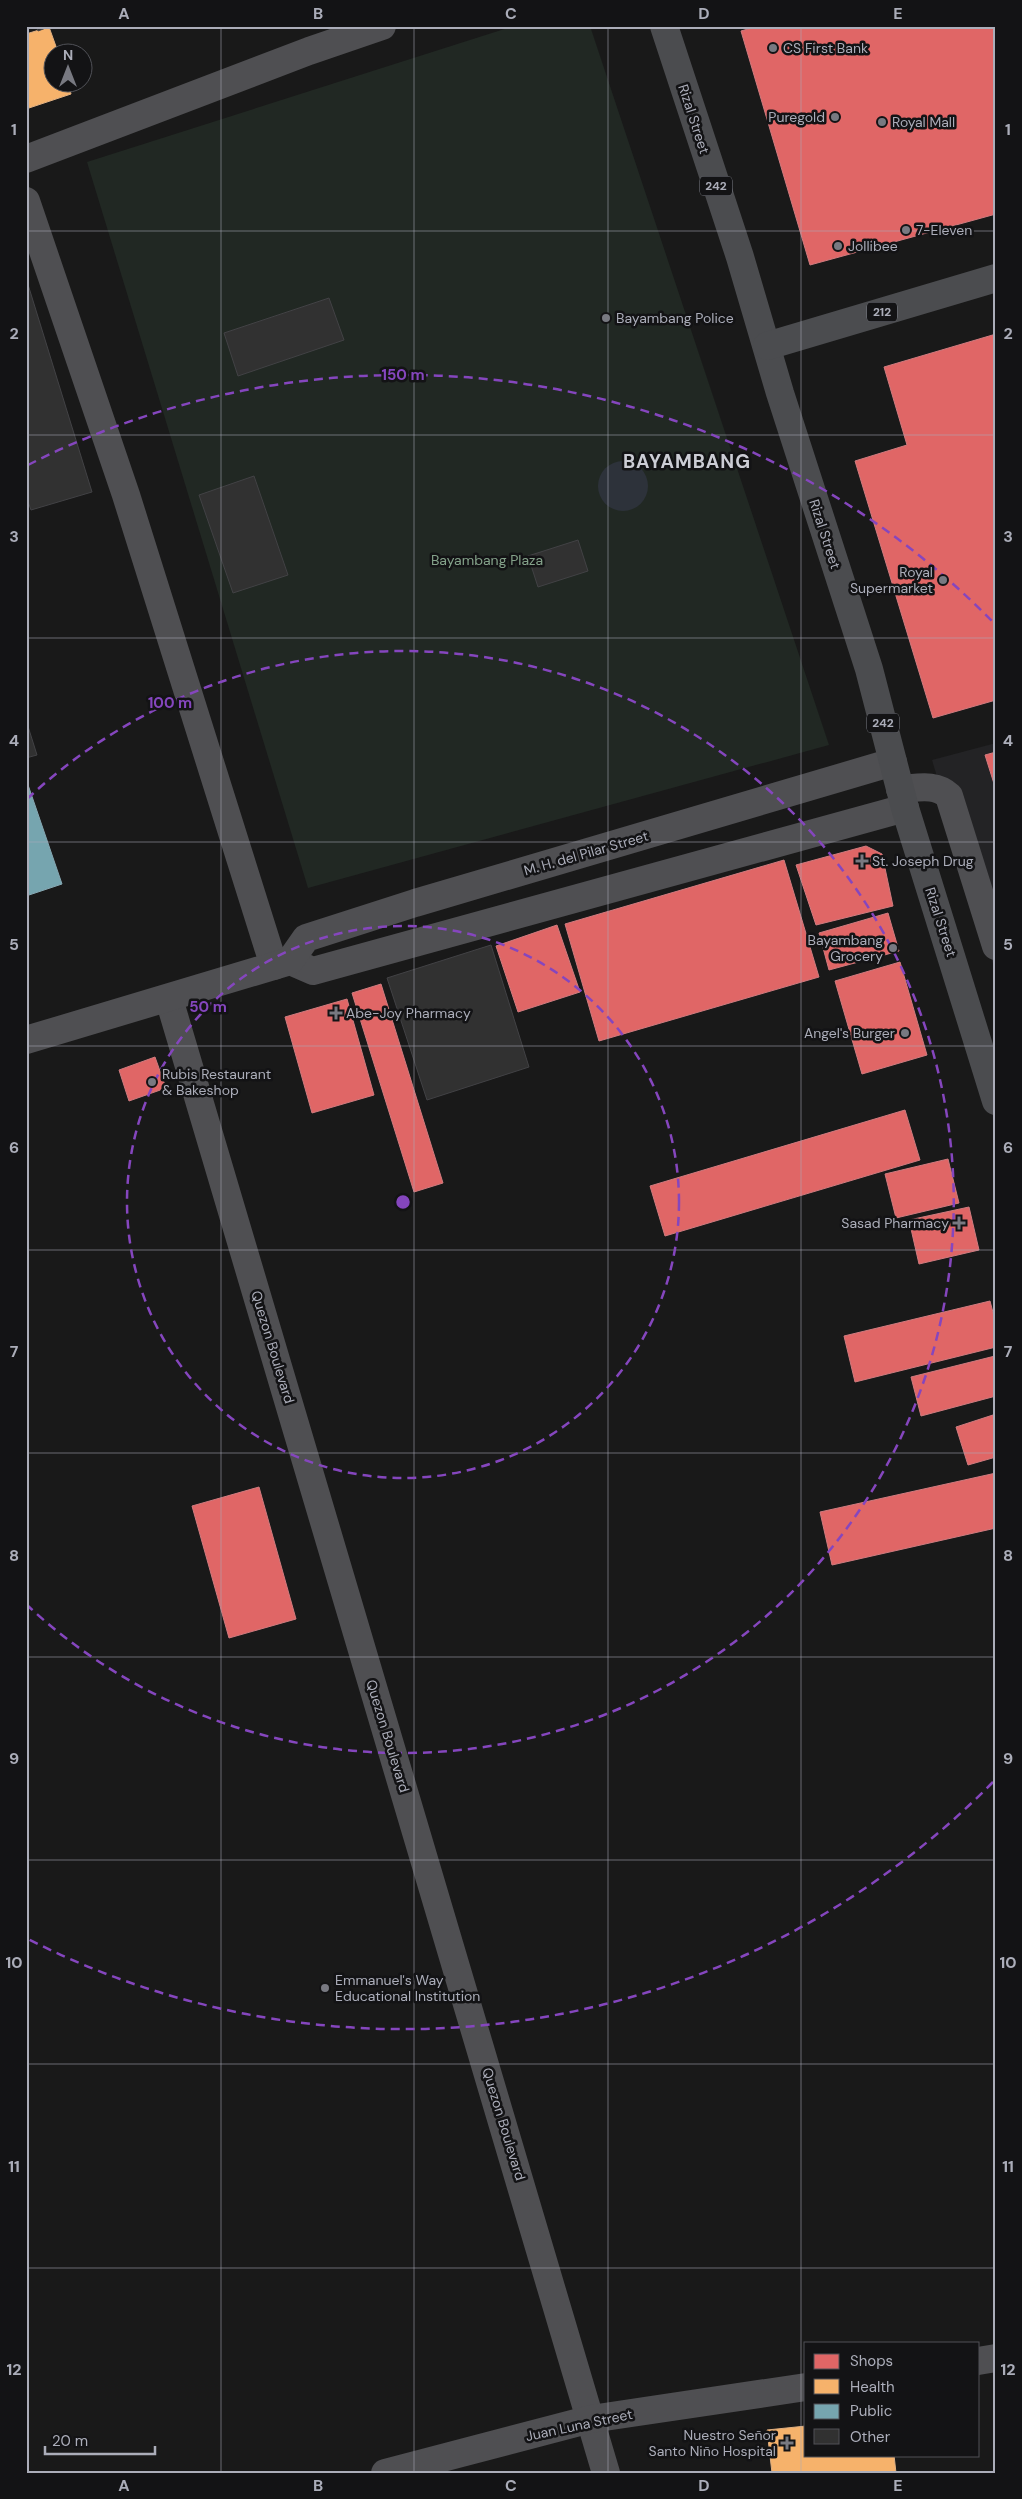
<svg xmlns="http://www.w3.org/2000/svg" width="1022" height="2499" font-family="'DM Sans',sans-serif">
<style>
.built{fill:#232325}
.green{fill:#212823}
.water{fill:#2d323a}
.shops{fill:#e06666;stroke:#d07b7f}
.health{fill:#f6b26b;stroke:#e0b082}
.public{fill:#76a5af;stroke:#86a7b2}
.building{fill:#313131;stroke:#424245}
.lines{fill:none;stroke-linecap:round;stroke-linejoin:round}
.minor{stroke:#4f4f52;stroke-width:28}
.major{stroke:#4b4c4f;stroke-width:28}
.grid{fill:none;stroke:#abadb9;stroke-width:1;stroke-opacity:0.55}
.ring{fill:none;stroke:#8546be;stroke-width:2.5;stroke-dasharray:9 6}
.poi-dot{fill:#787981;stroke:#131315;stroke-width:2}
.labels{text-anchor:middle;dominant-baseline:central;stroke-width:5;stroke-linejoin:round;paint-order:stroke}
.shield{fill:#131315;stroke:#7d7f88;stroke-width:1}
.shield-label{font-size:12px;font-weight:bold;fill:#abadb9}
.poi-label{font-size:14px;fill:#abadb9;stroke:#131315;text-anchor:start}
.street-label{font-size:14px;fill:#abadb9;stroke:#131315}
.park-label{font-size:14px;fill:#84a28a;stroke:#131315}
.district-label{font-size:19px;font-weight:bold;letter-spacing:1px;fill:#cccdd5;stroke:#131315}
.centre{fill:#8546be;stroke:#131315;stroke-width:2.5}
.ring-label{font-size:15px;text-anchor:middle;font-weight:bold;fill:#8546be;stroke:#131315;stroke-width:5;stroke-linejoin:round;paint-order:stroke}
.neatline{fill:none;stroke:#abadb9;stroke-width:2}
.grid-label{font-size:16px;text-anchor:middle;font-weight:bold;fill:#abadb9}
</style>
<rect width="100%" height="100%" fill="#191919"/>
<path class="built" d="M996,743V974L932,760Z"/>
<path class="green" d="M514,26H590L829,745L308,888L87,162Z"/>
<circle class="water" cx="623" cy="486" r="25"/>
<g class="shops">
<path d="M758,26H996V214L810,265L741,31Z"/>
<path d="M996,334V700L933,718L855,461L907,445L884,367Z"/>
<path d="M996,752V790L985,755Z"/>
<path d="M866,846L882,854L893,906L816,925L796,865Z"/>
<path d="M784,860L819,977L599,1041L565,924Z"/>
<path d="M888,913L899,951L829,970L819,933Z"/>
<path d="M557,925L580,992L518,1012L496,946Z"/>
<path d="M900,962L927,1055L862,1074L835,981Z"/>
<path d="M381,984L443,1183L414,1192L352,993Z"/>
<path d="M347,999L374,1095L312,1113L285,1017Z"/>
<path d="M155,1057L166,1088L129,1101L119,1070Z"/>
<path d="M905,1110L920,1160L665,1236L650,1186Z"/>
<path d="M948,1159L959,1203L896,1218L885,1174Z"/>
<path d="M969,1207L979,1250L919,1264L909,1220Z"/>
<path d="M990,1301L996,1324V1347L855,1382L844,1336Z"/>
<path d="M995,1356L996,1396L921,1416L911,1377Z"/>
<path d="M996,1414V1457L968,1465L956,1427Z"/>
<path d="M996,1473V1528L832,1565L820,1512Z"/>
<path d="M259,1487L296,1619L229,1638L192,1506Z"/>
</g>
<g class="health">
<path d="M49,27L58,52H52V82H68L71,94L26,109V34Z"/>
<path d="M806,2426V2455H894L896,2473H772L767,2430Z"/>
</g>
<path class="public" d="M26,779L62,884L26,896Z"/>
<g class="building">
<path d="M36,26H51L38,31Z"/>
<path d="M26,278L92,492L31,510L26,496Z"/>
<path d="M329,298L344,340L238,376L224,333Z"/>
<path d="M254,476L288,575L233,593L199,495Z"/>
<path d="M578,540L588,571L538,587L528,556Z"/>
<path d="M26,720L37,755L26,758Z"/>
<path d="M491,945L529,1067L427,1100L387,978Z"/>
</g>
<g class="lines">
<g class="minor">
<path d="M26,159L309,51L382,26"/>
<path d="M26,201L126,495L274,966"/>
<path d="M900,789C917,788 936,783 949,796L996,946"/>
<path d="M290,961L313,971L905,808"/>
<path d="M169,999L606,2473"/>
<path d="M26,1040L290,961L306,938L415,903L893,762"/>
<path d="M978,2361L996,2358"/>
<path d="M385,2473L591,2419L806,2387"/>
</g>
<g class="major">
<path d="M664,26L740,257L780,393L869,669L905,808L996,1101"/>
<path d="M767,346L996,278"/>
</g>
</g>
<path class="grid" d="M221,26V2473M414,26V2473M608,26V2473M801,26V2473M26,231H996M26,435H996M26,638H996M26,842H996M26,1046H996M26,1250H996M26,1453H996M26,1657H996M26,1860H996M26,2064H996M26,2268H996"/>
<g class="ring">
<circle cx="403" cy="1202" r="276"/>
<path d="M27 799A551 551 0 1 1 27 1605"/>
<path d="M993 1782A827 827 0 0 1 28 1939M28 465A827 827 0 0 1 993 622"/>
</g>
<g class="poi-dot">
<circle cx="773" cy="48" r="5"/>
<circle cx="835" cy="117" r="5"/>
<circle cx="882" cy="122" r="5"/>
<circle cx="906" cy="230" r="5"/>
<circle cx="838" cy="246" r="5"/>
<circle cx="606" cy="318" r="5"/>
<circle cx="943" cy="580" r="5"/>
<path d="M859.5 853.5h5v5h5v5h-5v5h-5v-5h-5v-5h5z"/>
<circle cx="893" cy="948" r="5"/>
<path d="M333.5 1005.5h5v5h5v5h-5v5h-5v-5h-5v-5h5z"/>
<circle cx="905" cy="1033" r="5"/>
<circle cx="152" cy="1082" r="5"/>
<path d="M956.5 1215.5h5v5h5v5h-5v5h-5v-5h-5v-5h5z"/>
<circle cx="325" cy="1988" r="5"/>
<path d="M784.5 2435.5h5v5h5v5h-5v5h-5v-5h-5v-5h5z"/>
</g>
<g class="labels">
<g class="shield">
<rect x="700" y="176.5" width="32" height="19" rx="4"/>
<rect x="867" y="302.5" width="30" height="19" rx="4"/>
<rect x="867" y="713.5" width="32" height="19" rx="4"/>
</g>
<g class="shield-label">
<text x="716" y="186">242</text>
<text x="882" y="312">212</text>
<text x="883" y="723">242</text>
</g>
<g class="poi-label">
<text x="783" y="48">CS First Bank</text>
<text x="825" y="117" text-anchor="end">Puregold</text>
<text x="892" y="122">Royal Mall</text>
<text x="916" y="230">7-Eleven</text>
<text x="848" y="246">Jollibee</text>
<text x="616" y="318">Bayambang Police</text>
<text x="933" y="572" text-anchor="end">Royal<tspan x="933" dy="16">Supermarket</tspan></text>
<text x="872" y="861">St. Joseph Drug</text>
<text x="883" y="940" text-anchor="end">Bayambang<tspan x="883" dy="16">Grocery</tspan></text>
<text x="346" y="1013">Abe-Joy Pharmacy</text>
<text x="895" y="1033" text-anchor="end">Angel's Burger</text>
<text x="162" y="1074">Rubis Restaurant<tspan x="162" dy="16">&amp; Bakeshop</tspan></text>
<text x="949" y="1223" text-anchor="end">Sasad Pharmacy</text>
<text x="335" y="1980">Emmanuel's Way<tspan x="335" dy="16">Educational Institution</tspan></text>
<text x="776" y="2435" text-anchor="end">Nuestro Señor<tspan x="776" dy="16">Santo Niño Hospital</tspan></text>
</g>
<g class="street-label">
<text transform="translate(694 119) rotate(72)">Rizal Street</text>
<text transform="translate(825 534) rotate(72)">Rizal Street</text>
<text transform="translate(586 853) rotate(-16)">M. H. del Pilar Street</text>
<text transform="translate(941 922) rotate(72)">Rizal Street</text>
<text transform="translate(273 1347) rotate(73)">Quezon Boulevard</text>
<text transform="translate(388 1736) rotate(73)">Quezon Boulevard</text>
<text transform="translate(504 2124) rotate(73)">Quezon Boulevard</text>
<text transform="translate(579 2425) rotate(-12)">Juan Luna Street</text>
</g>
<g class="park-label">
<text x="487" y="560">Bayambang Plaza</text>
</g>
<g class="district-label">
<text x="687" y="461">BAYAMBANG</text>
</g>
</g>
<circle cx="403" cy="1202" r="8" class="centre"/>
<g class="ring-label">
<text x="403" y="380">150 m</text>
<text x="170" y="708">100 m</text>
<text x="208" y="1012">50 m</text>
</g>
<rect width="1022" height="2499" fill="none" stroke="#131315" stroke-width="55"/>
<rect x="804" y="2342" width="175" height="115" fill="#131315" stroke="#505157"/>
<rect x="814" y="2354" width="25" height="15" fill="#e06666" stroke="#505157"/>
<text x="850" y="2366" font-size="15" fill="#abadb9">Shops</text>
<rect x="814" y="2379" width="25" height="15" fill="#f6b26b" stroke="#505157"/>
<text x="850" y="2392" font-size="15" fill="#abadb9">Health</text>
<rect x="814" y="2404" width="25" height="15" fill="#76a5af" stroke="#505157"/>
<text x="850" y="2416" font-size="15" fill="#abadb9">Public</text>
<rect x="814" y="2429" width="25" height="15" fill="#313131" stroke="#505157"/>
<text x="850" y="2442" font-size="15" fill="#abadb9">Other</text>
<g transform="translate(68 68)"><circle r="24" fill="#131315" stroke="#505157"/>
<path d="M0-4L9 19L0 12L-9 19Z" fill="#787981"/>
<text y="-8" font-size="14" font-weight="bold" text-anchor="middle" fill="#abadb9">N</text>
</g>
<path d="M45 2446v8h110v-8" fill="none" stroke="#abadb9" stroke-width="2.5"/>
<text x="52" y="2446" font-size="15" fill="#abadb9" stroke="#131315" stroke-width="4" paint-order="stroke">20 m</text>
<rect x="28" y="28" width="966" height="2444" class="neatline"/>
<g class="grid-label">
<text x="124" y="19">A</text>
<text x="318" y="19">B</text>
<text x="511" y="19">C</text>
<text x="704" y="19">D</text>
<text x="898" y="19">E</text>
<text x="14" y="135">1</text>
<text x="1008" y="135">1</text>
<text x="14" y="339">2</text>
<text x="1008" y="339">2</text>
<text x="14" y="542">3</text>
<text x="1008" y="542">3</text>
<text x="14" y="746">4</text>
<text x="1008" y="746">4</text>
<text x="14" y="950">5</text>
<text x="1008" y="950">5</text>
<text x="14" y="1153">6</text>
<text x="1008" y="1153">6</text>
<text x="14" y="1357">7</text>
<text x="1008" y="1357">7</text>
<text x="14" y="1561">8</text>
<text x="1008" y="1561">8</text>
<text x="14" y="1764">9</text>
<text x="1008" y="1764">9</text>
<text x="14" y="1968">10</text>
<text x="1008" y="1968">10</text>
<text x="14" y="2172">11</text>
<text x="1008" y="2172">11</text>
<text x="14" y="2375">12</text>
<text x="1008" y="2375">12</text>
<text x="124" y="2491">A</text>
<text x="318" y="2491">B</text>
<text x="511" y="2491">C</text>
<text x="704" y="2491">D</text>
<text x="898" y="2491">E</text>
</g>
</svg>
